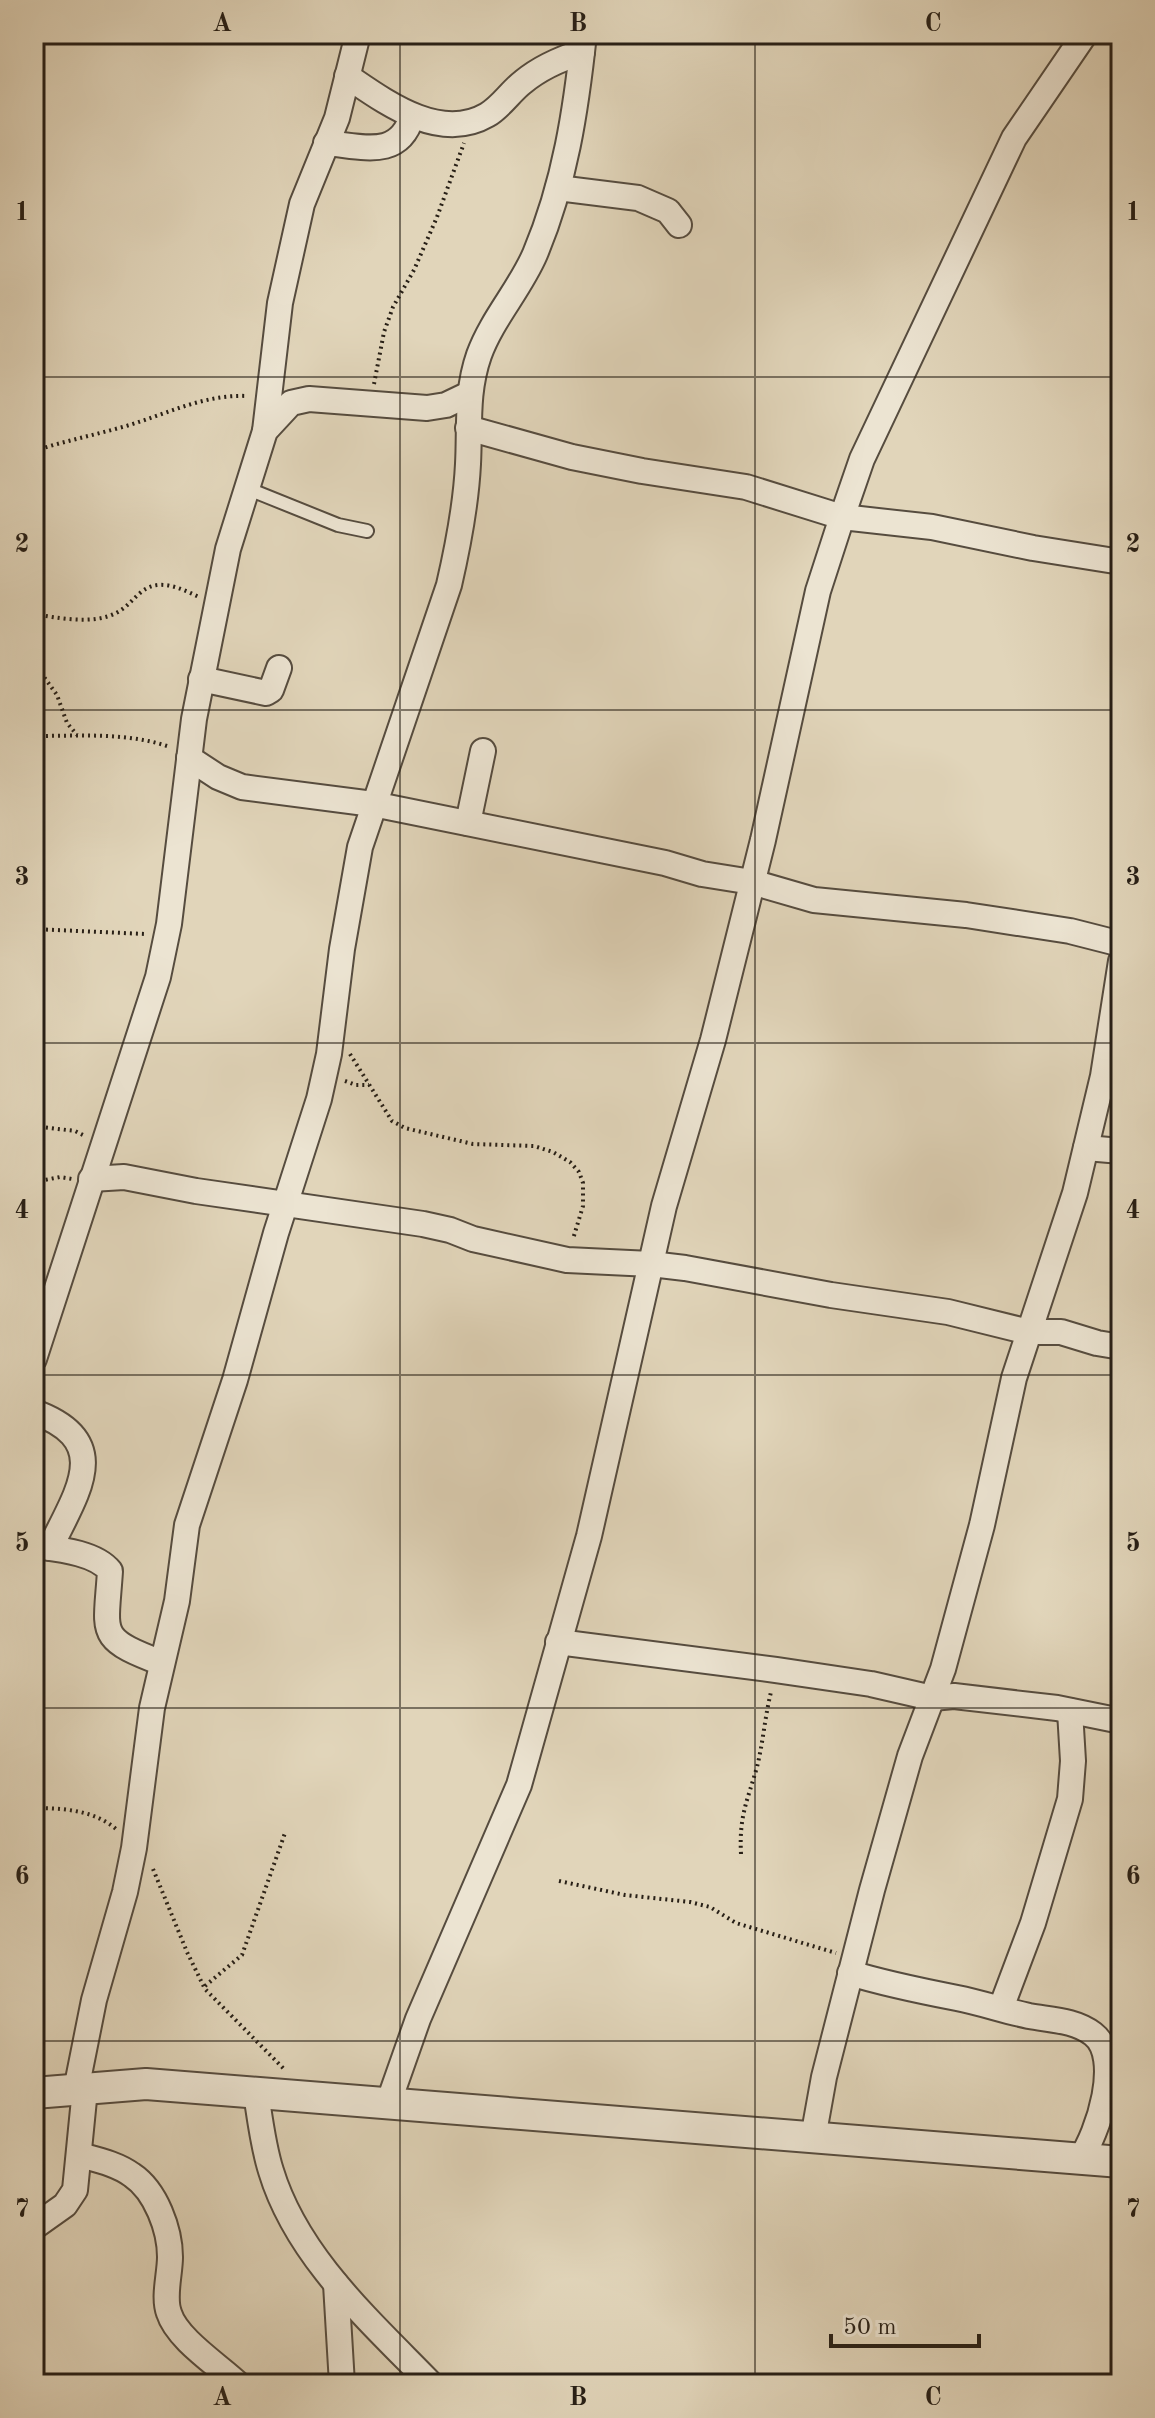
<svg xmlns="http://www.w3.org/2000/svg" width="1155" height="2418" font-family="'Old Standard TT',serif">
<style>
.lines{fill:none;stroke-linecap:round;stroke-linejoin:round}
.service-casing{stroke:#564c3f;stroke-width:16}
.minor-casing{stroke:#564c3f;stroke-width:28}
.tertiary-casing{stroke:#564c3f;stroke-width:34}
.path{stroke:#271f16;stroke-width:4;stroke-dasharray:2 4;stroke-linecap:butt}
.service{stroke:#ece4d2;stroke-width:12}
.minor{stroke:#ece4d2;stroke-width:24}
.tertiary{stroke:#ece4d2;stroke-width:30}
.grid{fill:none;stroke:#271f16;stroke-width:2;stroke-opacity:0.55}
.neatline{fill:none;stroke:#271f16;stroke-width:3}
.grid-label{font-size:26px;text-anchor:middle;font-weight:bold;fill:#271f16}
</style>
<rect width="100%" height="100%" fill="#e1d5ba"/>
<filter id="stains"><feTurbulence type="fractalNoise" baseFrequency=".0025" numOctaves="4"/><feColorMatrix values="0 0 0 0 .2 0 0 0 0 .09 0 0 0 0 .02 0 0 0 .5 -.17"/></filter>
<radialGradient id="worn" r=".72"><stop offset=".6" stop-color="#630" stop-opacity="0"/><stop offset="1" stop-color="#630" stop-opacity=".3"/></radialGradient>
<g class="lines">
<defs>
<path id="service" d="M246,488L338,525L367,531"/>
<g id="minor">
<path d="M347,76C384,101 439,143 487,115C501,107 510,92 523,82C541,67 560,59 582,52"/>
<path d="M326,143C362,146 399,160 412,116"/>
<path d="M558,188L638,198L668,211L679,225"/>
<path d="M468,428L572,457L642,471L746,487L842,517L932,527L1033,548L1121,562"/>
<path d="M265,431L280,303L302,204L337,118L358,34"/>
<path d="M201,679L266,693L271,690L279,668"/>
<path d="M189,758L218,777L242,787L373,804L665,863L702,874L752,882L814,900L966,915L1070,931L1121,944"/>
<path d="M468,823L483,751"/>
<path d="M1086,1148L1121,1151"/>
<path d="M91,1179L124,1177L196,1191L423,1224L450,1230L473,1239L567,1260L651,1264L685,1268L831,1295L948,1312L1029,1332H1061L1097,1343L1121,1347"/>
<path d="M34,1359L158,977L169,924L194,719L228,549L265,431L291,403L309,399L427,408L446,405L469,394"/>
<path d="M34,1412C115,1441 77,1492 50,1548"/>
<path d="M34,1546C56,1549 95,1552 110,1571C106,1635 96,1638 162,1663"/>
<path d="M558,1642L776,1670L871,1684L932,1698L954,1696L1057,1708L1121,1721"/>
<path d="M850,1973C886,1984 921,1991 957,1998C982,2003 1005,2011 1029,2016C1051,2020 1075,2020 1093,2034C1123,2057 1098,2134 1080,2159"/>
<path d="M1001,2008L1033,1923L1070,1799L1073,1761L1070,1711"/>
<path d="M76,2090L94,2000L125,1892L134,1848L152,1708L177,1601L187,1525L235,1380L276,1233L319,1099L329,1054L342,949L360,847L449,585C458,546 466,505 468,464C470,427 466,392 479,355C492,319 520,289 535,254C565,183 576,110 584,34"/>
<path d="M256,2093C260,2119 263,2146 271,2171C297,2257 371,2322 431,2384"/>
<path d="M388,2104L418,2019L519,1785L589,1536L664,1206L713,1040L763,840L818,591L842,517L862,459L1014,138L1085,34"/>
<path d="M813,2138L824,2077L872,1890L910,1756L943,1669L982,1525L1014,1378L1075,1193L1103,1076L1121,961"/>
<path d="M80,2155C98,2160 117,2164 132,2175C156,2191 170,2230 170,2257C170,2274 163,2297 169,2313C177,2339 218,2365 238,2384"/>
<path d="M34,2227L65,2205L75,2190L85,2089"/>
<path d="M336,2284L342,2384"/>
</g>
<path id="tertiary" d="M34,2093L146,2084L1121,2162"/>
</defs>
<use href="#service" class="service-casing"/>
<use href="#minor" class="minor-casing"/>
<use href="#tertiary" class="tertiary-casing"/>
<g class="path">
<path d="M374,384L384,332L393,307L414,270L437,217L464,143"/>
<path d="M34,451C64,441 95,435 126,426C167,414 204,394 248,396"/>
<path d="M34,614C58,618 93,625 116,613C126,608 132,600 140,593C158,577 180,588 199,597"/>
<path d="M34,663L57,695L67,723L77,735"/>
<path d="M34,736C80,736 127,732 170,747"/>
<path d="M34,929L145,934"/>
<path d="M350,1054L392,1121L405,1128L473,1144L534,1146L553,1152L570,1162L579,1172L583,1183V1206L573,1239"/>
<path d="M345,1081L356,1085H369"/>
<path d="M34,1126L75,1131L85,1136"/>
<path d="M34,1182L60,1177L72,1179"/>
<path d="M34,1808C62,1808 94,1810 116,1829"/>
<path d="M741,1854C739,1816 747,1802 757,1767C763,1743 765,1716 771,1692"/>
<path d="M153,1869L187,1952L205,1989L284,2069"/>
<path d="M559,1881L625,1895L690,1902L710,1907L736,1923L836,1953"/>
<path d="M205,1986L242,1955L285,1833"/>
</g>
<use href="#service" class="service"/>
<use href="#minor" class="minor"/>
<use href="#tertiary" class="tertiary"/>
</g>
<path class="grid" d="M400,34V2384M755,34V2384M34,377H1121M34,710H1121M34,1043H1121M34,1375H1121M34,1708H1121M34,2041H1121"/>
<rect width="1155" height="2418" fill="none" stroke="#e1d5ba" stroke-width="88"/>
<path d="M831 2334v12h148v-12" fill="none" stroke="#271f16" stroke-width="4"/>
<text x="843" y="2334" font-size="24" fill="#271f16" stroke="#ece4d2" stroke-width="6" paint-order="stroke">50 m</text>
<rect x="44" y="44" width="1067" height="2330" class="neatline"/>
<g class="grid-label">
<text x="222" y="31">A</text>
<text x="578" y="31">B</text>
<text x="933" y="31">C</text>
<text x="22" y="220">1</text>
<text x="1133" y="220">1</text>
<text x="22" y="552">2</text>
<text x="1133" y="552">2</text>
<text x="22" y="885">3</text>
<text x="1133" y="885">3</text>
<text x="22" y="1218">4</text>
<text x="1133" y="1218">4</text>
<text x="22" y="1551">5</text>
<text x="1133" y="1551">5</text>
<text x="22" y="1884">6</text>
<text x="1133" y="1884">6</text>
<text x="22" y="2217">7</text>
<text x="1133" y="2217">7</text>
<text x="222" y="2405">A</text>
<text x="578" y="2405">B</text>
<text x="933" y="2405">C</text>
</g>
<rect width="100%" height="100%" filter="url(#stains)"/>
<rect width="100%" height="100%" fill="url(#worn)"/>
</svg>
